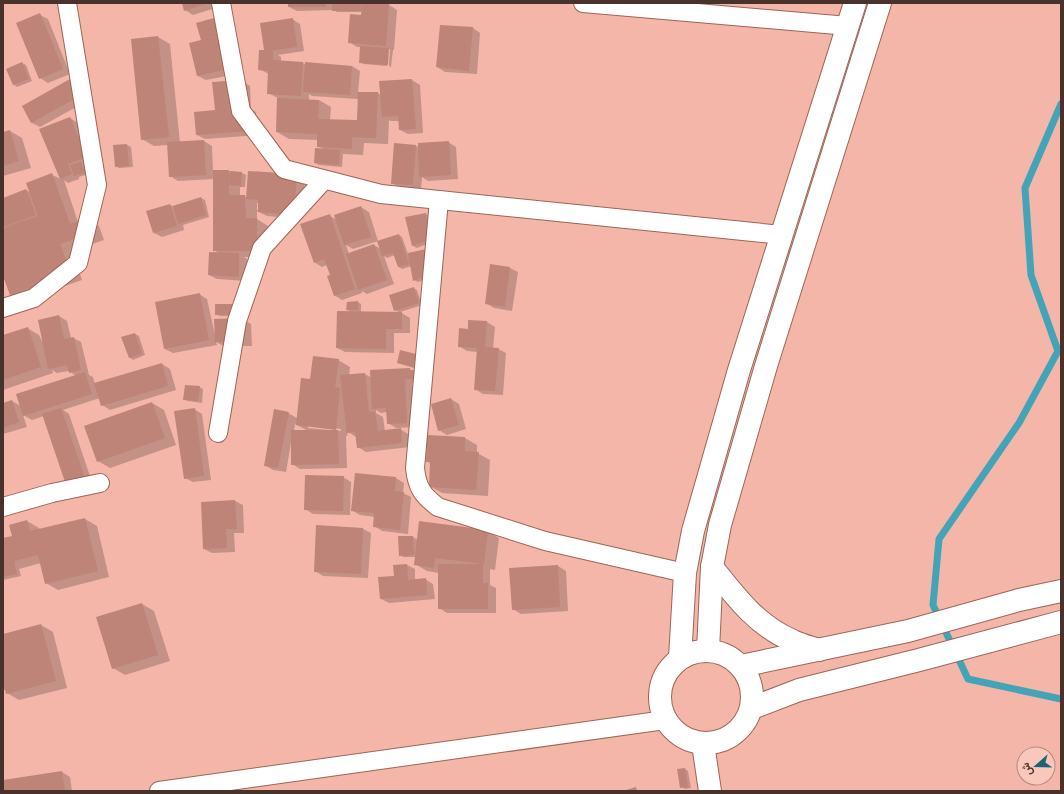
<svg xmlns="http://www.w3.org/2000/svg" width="1064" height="794" font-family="'Playfair Display',Vazirmatn,serif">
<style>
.shadow{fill:#0003;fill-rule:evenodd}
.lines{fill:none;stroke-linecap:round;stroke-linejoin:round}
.stream{stroke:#43a4b8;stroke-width:7}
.building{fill:#be8477}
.minor-casing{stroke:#9c6558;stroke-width:20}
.tertiary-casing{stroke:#9c6558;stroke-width:24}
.secondary-casing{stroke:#9c6558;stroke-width:24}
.minor{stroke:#fff;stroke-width:18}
.tertiary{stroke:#fff;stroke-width:22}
.secondary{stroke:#fff;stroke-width:22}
</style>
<rect width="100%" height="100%" fill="#f4b6a8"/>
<g class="shadow">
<path d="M183,3H228V4L193,15L185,10Z"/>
<path d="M289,3H364L389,5L397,10L394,50H393L391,67L389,66L390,49H388L387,66L364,64L360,62L361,47H357L349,42L362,16L363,12H337L334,10L297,11L289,7Z"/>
<path d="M40,15L48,19L70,74L48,83L40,78Z"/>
<path d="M292,19L300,24L304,51L278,55L281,57V62L303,63L306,65L352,66L360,71L358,93H378L381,95L412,80L420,85L423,133L408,134L400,130L399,121H391L389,120L388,144L364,143L363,155L343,154L342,167L319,165L315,163L323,149L318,146V140L289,139L277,132L278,98L268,93L269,74L259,69L265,51ZM309,94L312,96L358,99V121L330,120L331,107L319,100H309Z"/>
<path d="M198,24L230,35L237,40L241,57L229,60L232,75L206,80L198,76L204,40Z"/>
<path d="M473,28L480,33L477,74L445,72L437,67Z"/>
<path d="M158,37L170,44L180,143L204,141L212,146L213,171H228L242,173L246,175L245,187H240V196L247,197L249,172L305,180L302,219L267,216L257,211V219L268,226L269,257H244L247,259L246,281L217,279L209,275L220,254L214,250V179L178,181L170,176L168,145L154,146L142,139ZM257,203H259V210H257Z"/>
<path d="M22,63L26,65L32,81L17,87L14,85Z"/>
<path d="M70,80L87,101L40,127L32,123L23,106Z"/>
<path d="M242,81L250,86L251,109L256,112L258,135L205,139L197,135Z"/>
<path d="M70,118L78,123L88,174L79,177V179L68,183L64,180L78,222L87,219L99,226L104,240L72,251L82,280L22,301L10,294L3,273V229L7,228L5,227L3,221V199L26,190L31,193L52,175L61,179L40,130Z"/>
<path d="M10,131L22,138L31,168L3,176V133Z"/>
<path d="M448,142L456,147L458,179L428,181L422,177L421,189L400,188L392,183L416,146L419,147Z"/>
<path d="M127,145L131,147L133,167L119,168L116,166L114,146Z"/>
<path d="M201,198L205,200L209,217L183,225L184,230L162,237L154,233L170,205L173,206Z"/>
<path d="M361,207L369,212L378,241L353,249L346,245L349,254L374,245L381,249L399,235L402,237L408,254L426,250L430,278L418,282L414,280L412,266L402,269L399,267L395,255L387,258L384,256L394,284L367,294L362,291V293L342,300L334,295L331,276L327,265L322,267L314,262L330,216L337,220Z"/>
<path d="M426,214L430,216L432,242L417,248L413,246Z"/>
<path d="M510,268L518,272L512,311L494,308L486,303Z"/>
<path d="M413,288L417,290L422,305L400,312L410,318V333H394V353L345,352L337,348L353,313L347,310L358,302L361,304V313H400L395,310Z"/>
<path d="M199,294L207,299L215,335L243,319L251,324L252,346H224L216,342L217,345L173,353L165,349Z"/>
<path d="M233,305L237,307V316H220L216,314Z"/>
<path d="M59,316L67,321L71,338H73L81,342L89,375L93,377L95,384L162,364L170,369L176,390L110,410L102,405L100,398L63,410L69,414L93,485L76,491L44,416L32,420L23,415L27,427L3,434V404L12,401L21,406L76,376L69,371L57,373L52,370L53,373L3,390V336L27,328L39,335L42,341H43L39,321Z"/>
<path d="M469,321L487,322L495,327L493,348L498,349L506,353L503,395L483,394L475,389L478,352L467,351L459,346L469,330Z"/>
<path d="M135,334L139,336L145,355L133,360L129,357Z"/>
<path d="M416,355L419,357L417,369L398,363Z"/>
<path d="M338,360L350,367L349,375L365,374L372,378L410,369L428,383H412L415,427L396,428L388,423L387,412L381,413L376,410V413L383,417L385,431L400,429L408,434L410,447L366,452L358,447L356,437L348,432L347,436H346L347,468L300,469L292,464L291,443L286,472L273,470L265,465L288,413L297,418L311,380ZM295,424L308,431H294ZM308,426L341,429L340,431L308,428Z"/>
<path d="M199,387L203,389L202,403L188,401L184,399Z"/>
<path d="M451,399L459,404L466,429L447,435L439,430Z"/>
<path d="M152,403L164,410L176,445L110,468L98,461Z"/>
<path d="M194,409L202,414L211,480L193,482L185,478Z"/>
<path d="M428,436L465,438L477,445V453L490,460L488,496L442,493L430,486L431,464L427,461Z"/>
<path d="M343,477L351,482L350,515L313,514L305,509Z"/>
<path d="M396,478L404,483L403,493L411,497L408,534L382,531L374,526L375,517L360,515L351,510Z"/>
<path d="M235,501L243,505L244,533H234L235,552L212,553L204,549L202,503Z"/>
<path d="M85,519L97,526L109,577L58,590L46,583L41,563L19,569L21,576L3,580V539L13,537L27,521L39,528L40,530Z"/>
<path d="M363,529L371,533L368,578L323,576L315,571Z"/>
<path d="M487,531L499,538L495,570L490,569V585L496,588V613H447L439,608V573L427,571L415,564L416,557H403L400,555L399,537H413L418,540Z"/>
<path d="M407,565L415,569V580L425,579L433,584L435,599L389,603L381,599L395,577Z"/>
<path d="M558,566L566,571L568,611L521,614L513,609Z"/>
<path d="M142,604L154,611L170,661L125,675L113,668L97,618Z"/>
<path d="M41,625L53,632L67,688L19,700L7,693L6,690H3V635Z"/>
<path d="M685,769L688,771L691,788L685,789L681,787Z"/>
<path d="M62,772L70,777L72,791H3V781Z"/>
</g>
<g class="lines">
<path class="stream" d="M1061,104L1025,188L1031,275L1058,351L1019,423L939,539L933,605L968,679L1061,699"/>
</g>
<g class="building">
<path d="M182,3H208L184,11Z"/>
<rect x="288" y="3" width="38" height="4"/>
<rect x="332" y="3" width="29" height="8"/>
<path d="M362,3L389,4L386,46L348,43L350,14L361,15Z"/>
<path d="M40,13L63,69L39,79L16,23Z"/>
<path d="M221,16L227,33L207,39L230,34L234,53L221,56L224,70L197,76L189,43L201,40L196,23Z"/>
<path d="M293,18L297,47L269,51H273V60L303,62L301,96L267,94L268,71L258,70L259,50H264L260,23Z"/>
<path d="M440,25L473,27L469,71L436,67Z"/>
<path d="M158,36L169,137L141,140L131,39Z"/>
<path d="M360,46L389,48L388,65L359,63Z"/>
<path d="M22,62L29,79L13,85L6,69Z"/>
<path d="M305,62L352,66L350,95L303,92Z"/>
<path d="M70,79L80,96L31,123L22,106Z"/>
<path d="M412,79L416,129L399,130L398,116L382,117L379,81Z"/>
<path d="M242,80L251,131L196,135L194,112L215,110L212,82Z"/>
<path d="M358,92H378L376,138L352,137V149L317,147V134L276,132L277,98L319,100L318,119L357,120Z"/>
<path d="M70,117L87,157L68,164L72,174L60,179L39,129Z"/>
<path d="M10,130L19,161L3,166V132Z"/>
<path d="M204,140L206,175L169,177L167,142Z"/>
<path d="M449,141L451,175L419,177L418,143Z"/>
<path d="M394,143L416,145L413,185L391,184Z"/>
<path d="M127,144L129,166L115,167L113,145Z"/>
<path d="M315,148L340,150L339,165L314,163Z"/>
<path d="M81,162L85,172L74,176L70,165Z"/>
<path d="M213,170H229V195H245L246,218H257V251H213Z"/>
<path d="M230,171L242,172L241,186L229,185Z"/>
<path d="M248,171L297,174L294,215L258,212V200L246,199Z"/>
<path d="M52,173L70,224L87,218L92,233L60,244L71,274L10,295L3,276V228L38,216L26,183Z"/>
<path d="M26,189L36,215L4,227L3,224V198Z"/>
<path d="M201,197L206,215L178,224L173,206Z"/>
<path d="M170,204L177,226L153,233L146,211Z"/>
<path d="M361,206L371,237L344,245L334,215Z"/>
<path d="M426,213L429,240L412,246L405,217Z"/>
<path d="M330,214L355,289L334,296L327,276L330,275L324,259L314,263L300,224Z"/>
<path d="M399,234L409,264L398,267L393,253L382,256L377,241Z"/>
<path d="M374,244L387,280L358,290L346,254Z"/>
<path d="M426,249L427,276L413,281L408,253Z"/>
<path d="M209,252L239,253V277L208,275Z"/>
<path d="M490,264L510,267L505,307L485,304Z"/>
<path d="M414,287L419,303L394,311L389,295Z"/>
<path d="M200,293L209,340L164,349L155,302Z"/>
<path d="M358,301V310H346L347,302Z"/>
<path d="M215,304H233V314L215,315Z"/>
<path d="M337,311L402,312V329H386V349L336,348Z"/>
<path d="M59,315L64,339L74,337L81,370L69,373L67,365L48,369L38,320Z"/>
<path d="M244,318V342H215L214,319Z"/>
<path d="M468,320L487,321L485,347L499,348L495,391L474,390L477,348L458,347L459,328L468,329Z"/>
<path d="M28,327L41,367L3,380V335Z"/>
<path d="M135,333L142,354L129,358L121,337Z"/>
<path d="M400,350L416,354L413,367L397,363Z"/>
<path d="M313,356L339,359L335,387L340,388L336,430L296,425L301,378L310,379Z"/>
<path d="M162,363L168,386L101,406L94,383Z"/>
<path d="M410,368V370H420V379H405L407,423L387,424L386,408L372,409L370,370Z"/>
<path d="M85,372L92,394L23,416L16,394Z"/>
<path d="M365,373L369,412H375L378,431L401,428L402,443L357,448L355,432L347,433L340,375Z"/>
<path d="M185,385L200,386L198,401L183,400Z"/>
<path d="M451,398L459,425L438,431L431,404Z"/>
<path d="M12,400L19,422L3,428V403Z"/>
<path d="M152,402L165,438L97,462L84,426Z"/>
<path d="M61,408L86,481L67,488L42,414Z"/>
<path d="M195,408L204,476L184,479L174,411Z"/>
<path d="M274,409L289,412L278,468L264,466Z"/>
<path d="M291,430H338L339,464L291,465Z"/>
<path d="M427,435L465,437V451L479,452L476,490L429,487L430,462H426Z"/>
<path d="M355,473L396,477L395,491L404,492L400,530L373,527L374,513L351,511Z"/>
<path d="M305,475L344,476L343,511L304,510Z"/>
<path d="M235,500L237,529H226L227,548L203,549L201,502Z"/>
<path d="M85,518L98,571L45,584L38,555L14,561L17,574L3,577V538L12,536L9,525L27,520L30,531Z"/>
<path d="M419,521L488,530L484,564L435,558L434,568L414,565Z"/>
<path d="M316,525L363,528L361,574L314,572Z"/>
<path d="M398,536H413L414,555L399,556Z"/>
<path d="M407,564L408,580L426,578L427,595L380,599L378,577L394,576L393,565Z"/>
<path d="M438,564H483V583H488V609H438Z"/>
<path d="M558,565L560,607L512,610L509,568Z"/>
<path d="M142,603L158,655L112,669L96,617Z"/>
<path d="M41,624L56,681L6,694L3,681V634Z"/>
<path d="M685,768L688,787L680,788L677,769Z"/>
<path d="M62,771L65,791H3V780Z"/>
<path d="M636,787L637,791H623Z"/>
</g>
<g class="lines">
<defs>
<g id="minor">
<path d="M221,3L241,111L284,169L381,194L782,235"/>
<path d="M583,3L848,26"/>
<path d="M439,200L415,468C417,487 422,495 438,507L545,541L685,573"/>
<path d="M3,308L34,298L78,263L97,185L67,3"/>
<path d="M218,433L237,321L262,248L324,180"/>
<path d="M3,507L52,493L100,483"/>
<path d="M159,791L665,720"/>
</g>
<path id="tertiary" d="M703,744L710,791"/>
<g id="secondary">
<path d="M712,567C735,596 757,626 793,641C801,645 810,647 819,650"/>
<path d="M708,650L712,567L720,525L766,366L880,3"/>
<circle cx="706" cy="697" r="46"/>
<path d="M680,658L685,573L693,531L739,370L855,3"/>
<path d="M741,666L908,631L1019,600L1061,591"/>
<path d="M752,708L799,690L919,660L1061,622"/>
</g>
</defs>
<use href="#minor" class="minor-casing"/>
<use href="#tertiary" class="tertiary-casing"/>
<use href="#secondary" class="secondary-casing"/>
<use href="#minor" class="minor"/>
<use href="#tertiary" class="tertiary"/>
<use href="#secondary" class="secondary"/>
</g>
<rect width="1064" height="794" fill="none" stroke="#4a322c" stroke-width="8"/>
<g transform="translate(1036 766) rotate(250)"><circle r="19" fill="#f9c7bb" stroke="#b38b82"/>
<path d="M0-3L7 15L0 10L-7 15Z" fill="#1d6573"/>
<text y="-6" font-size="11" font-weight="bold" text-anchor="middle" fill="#4a322c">ش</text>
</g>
</svg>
